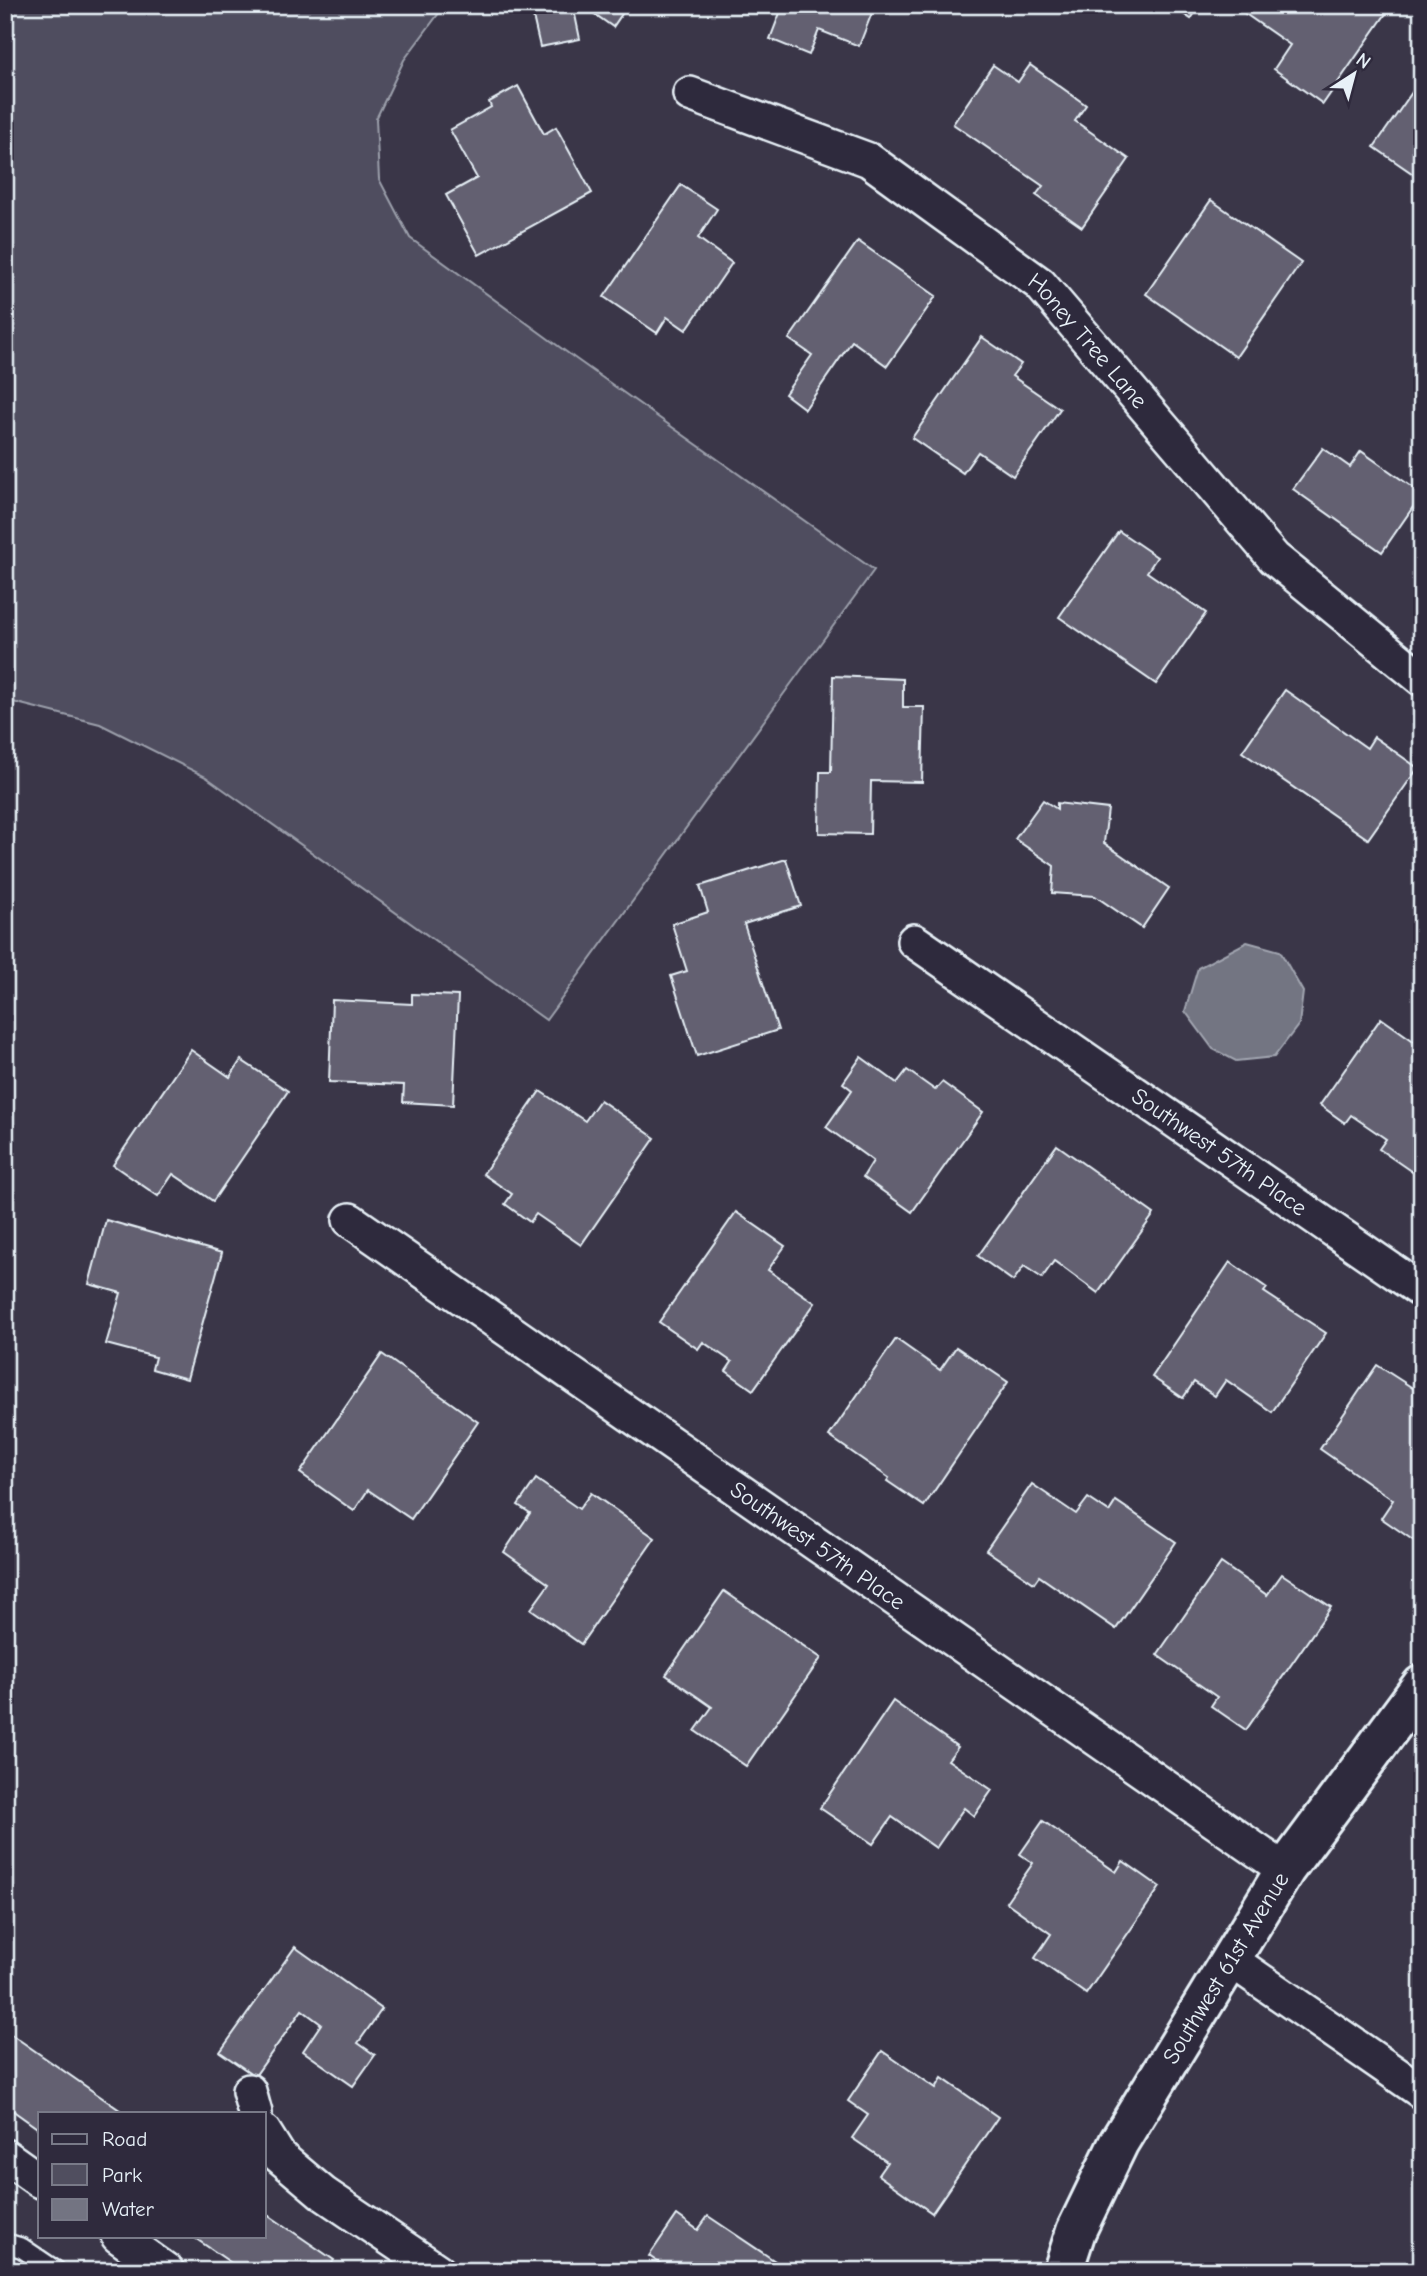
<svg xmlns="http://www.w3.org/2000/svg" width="1427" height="2276" font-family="'Comic Neue',sans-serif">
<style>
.green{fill:#504e5f;stroke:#9ca0ac;stroke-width:2}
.water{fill:#737482;stroke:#a2a6b1;stroke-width:2}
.building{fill:#636171;stroke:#e8f1f8;stroke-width:2}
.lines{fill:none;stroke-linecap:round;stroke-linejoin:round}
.service-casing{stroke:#e8f1f8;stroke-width:23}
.minor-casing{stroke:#e8f1f8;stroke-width:38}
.tertiary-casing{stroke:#e8f1f8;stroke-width:44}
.service{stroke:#2f2a3d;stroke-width:18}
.minor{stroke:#2f2a3d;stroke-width:33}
.tertiary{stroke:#2f2a3d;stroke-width:38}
.labels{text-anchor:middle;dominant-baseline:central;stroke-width:5;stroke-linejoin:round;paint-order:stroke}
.street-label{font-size:23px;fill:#e8f1f8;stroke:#2f2a3d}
</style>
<rect width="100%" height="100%" fill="#3a3648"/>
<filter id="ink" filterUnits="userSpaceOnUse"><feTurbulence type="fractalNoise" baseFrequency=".0143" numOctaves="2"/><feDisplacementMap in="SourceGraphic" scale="14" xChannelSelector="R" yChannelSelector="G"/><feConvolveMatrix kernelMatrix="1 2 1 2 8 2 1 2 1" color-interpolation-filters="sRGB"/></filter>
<g filter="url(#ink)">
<path class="green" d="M17,5H445L404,60L376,119L379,179L410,238L576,359L874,570L546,1020L206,777L100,724L5,700V22Z"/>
<path class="water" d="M1247,942L1280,951L1303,992L1299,1024L1274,1057L1236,1061L1213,1049L1185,1011L1198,968Z"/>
<g class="building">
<path d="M511,5H573L580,39L540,47L532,12L513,16Z"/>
<path d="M582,5H628L613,27Z"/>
<path d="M783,5H875L859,46L819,30L809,55L770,39Z"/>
<path d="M1170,5H1200L1191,19Z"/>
<path d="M1249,5H1392L1323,104L1274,69L1290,45L1244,13Z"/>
<path d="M993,65L1018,82L1030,65L1086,105L1075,121L1129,159L1082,227L1036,195L1043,186L953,124Z"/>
<path d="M1422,78V180L1374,147Z"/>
<path d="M518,86L544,134L556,127L592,193L479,255L446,195L477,178L450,130L491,107L489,102Z"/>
<path d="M681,185L717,209L698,238L732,263L686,330L667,317L657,333L604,297Z"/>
<path d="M1211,200L1301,263L1236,357L1146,294Z"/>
<path d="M858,241L936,296L887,366L852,341L805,409L785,394L812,355L789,339Z"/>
<path d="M982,337L1021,364L1012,376L1060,409L1013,476L978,452L963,473L912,438Z"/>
<path d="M1323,448L1350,467L1361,451L1422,494L1382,552L1293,489Z"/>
<path d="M1119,531L1157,557L1147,572L1206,613L1156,684L1059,617Z"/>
<path d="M833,676L903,679V707H924L922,782L871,781L870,834L819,833L820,772H831Z"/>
<path d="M1285,690L1367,748L1374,737L1418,768L1368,839L1242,752Z"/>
<path d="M1043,800L1057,809V803L1108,809L1104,843L1169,888L1142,928L1095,896L1052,893L1054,866L1015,839Z"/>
<path d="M786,859L801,906L744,924L778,1030L697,1056L671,976L687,971L672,924L708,912L700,886Z"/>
<path d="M412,994L458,996L453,1105L403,1102L404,1085L329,1082L332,1000L412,1004Z"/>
<path d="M1381,1018L1422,1047V1165L1415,1174L1379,1149L1386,1139L1351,1115L1345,1123L1320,1105Z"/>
<path d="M191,1050L230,1077L241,1060L288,1091L213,1201L173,1174L158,1196L113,1165Z"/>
<path d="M861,1057L897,1083L907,1070L935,1090L942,1082L983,1112L912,1212L863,1177L873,1161L826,1127L852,1090L843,1083Z"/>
<path d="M540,1091L585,1121L600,1100L655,1138L581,1245L536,1214L530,1222L505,1204L512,1194L483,1174Z"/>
<path d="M1057,1145L1154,1214L1098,1293L1054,1261L1042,1278L1024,1266L1013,1281L978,1256Z"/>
<path d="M736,1212L785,1246L768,1270L815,1303L753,1390L726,1371L732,1362L703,1342L698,1349L659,1322Z"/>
<path d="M106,1220L222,1253L187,1379L152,1369L155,1357L106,1344L121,1293L89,1284Z"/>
<path d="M1230,1262L1267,1288L1264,1292L1326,1333L1272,1412L1226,1380L1215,1396L1194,1382L1183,1398L1152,1377Z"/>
<path d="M896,1339L940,1370L956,1347L1008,1382L924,1506L887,1481L889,1478L829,1436Z"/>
<path d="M382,1354L478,1422L411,1519L368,1490L354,1511L300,1473Z"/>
<path d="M1377,1365L1422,1394V1537L1417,1543L1381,1518L1393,1500L1320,1449Z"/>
<path d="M536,1479L579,1509L591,1493L655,1538L581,1644L531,1609L549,1584L504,1552L530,1513L518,1505Z"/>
<path d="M1032,1484L1076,1514L1088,1498L1109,1512L1116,1501L1176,1542L1116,1629L1039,1576L1034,1583L986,1550Z"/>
<path d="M1221,1563L1267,1595L1282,1574L1331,1607L1246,1730L1211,1706L1217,1697L1157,1655Z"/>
<path d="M724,1591L821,1658L746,1766L695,1731L712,1707L666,1675Z"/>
<path d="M893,1701L958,1747L948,1760L992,1790L974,1816L964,1808L936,1848L892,1817L873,1844L820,1808Z"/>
<path d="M1043,1821L1116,1872L1123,1861L1160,1887L1086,1994L1035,1958L1051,1934L1006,1902L1033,1863L1020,1854Z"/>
<path d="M295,1947L382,2009L358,2043L375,2055L353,2086L303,2051L321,2024L302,2010L255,2076L220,2052Z"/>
<path d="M5,2030L124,2113H40V2130L5,2105Z"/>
<path d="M882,2051L936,2088L942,2078L998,2117L932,2213L878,2175L887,2162L852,2138L868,2115L848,2101Z"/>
<path d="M264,2212L334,2260L327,2271H243L192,2236H264Z"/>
<path d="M677,2215L698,2230L708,2216L781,2265L777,2271H671L649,2256Z"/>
</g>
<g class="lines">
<defs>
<path id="service" d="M5,2243L22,2248L56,2271"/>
<g id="minor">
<path id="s1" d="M690,94L869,160L1040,284L1274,558L1422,679"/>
<path id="s2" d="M914,941L1422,1291"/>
<path id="s3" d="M350,1220L1285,1870"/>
<path d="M1231,1960L1422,2092"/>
<path d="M249,2091L255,2113"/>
<path d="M264,2132L279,2156L324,2194L438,2271"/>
<path d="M5,2156L40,2181"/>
<path d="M118,2236L167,2271"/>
</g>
<g id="tertiary">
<path id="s4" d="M1063,2271L1076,2231L1119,2142L1285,1870L1422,1685"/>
</g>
</defs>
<use href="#service" class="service-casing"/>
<use href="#minor" class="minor-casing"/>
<use href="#tertiary" class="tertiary-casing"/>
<use href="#service" class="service"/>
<use href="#minor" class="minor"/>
<use href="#tertiary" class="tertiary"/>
</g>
</g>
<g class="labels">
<g class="street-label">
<text stroke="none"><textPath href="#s1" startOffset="476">Honey Tree Lane</textPath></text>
<text stroke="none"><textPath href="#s2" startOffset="371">Southwest 57th Place</textPath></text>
<text stroke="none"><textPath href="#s3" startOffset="570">Southwest 57th Place</textPath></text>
<text stroke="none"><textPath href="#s4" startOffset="345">Southwest 61st Avenue</textPath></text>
</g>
</g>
<rect width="1427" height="2276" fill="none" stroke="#2f2a3d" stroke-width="28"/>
<rect x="14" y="14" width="1399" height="2248" fill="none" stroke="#e8f1f8" stroke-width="2.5" filter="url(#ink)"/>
<rect x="38" y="2112" width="228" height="126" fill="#2f2a3d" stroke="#797a88" stroke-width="2"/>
<rect x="52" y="2134" width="35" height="10" fill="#2f2a3d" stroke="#797a88" stroke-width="2"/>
<text x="102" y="2146" font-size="21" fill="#e8f1f8">Road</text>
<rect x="52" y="2164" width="35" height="21" fill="#504e5f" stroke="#797a88" stroke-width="2"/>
<text x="102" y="2182" font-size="21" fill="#e8f1f8">Park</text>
<rect x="52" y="2199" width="35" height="21" fill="#737482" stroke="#797a88" stroke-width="2"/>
<text x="102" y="2216" font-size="21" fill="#e8f1f8">Water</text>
<g transform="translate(1354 74) rotate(36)" stroke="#2f2a3d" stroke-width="5" paint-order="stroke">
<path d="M0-5L12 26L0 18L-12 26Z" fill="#e8f1f8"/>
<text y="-10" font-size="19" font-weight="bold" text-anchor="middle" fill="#e8f1f8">N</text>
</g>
</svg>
